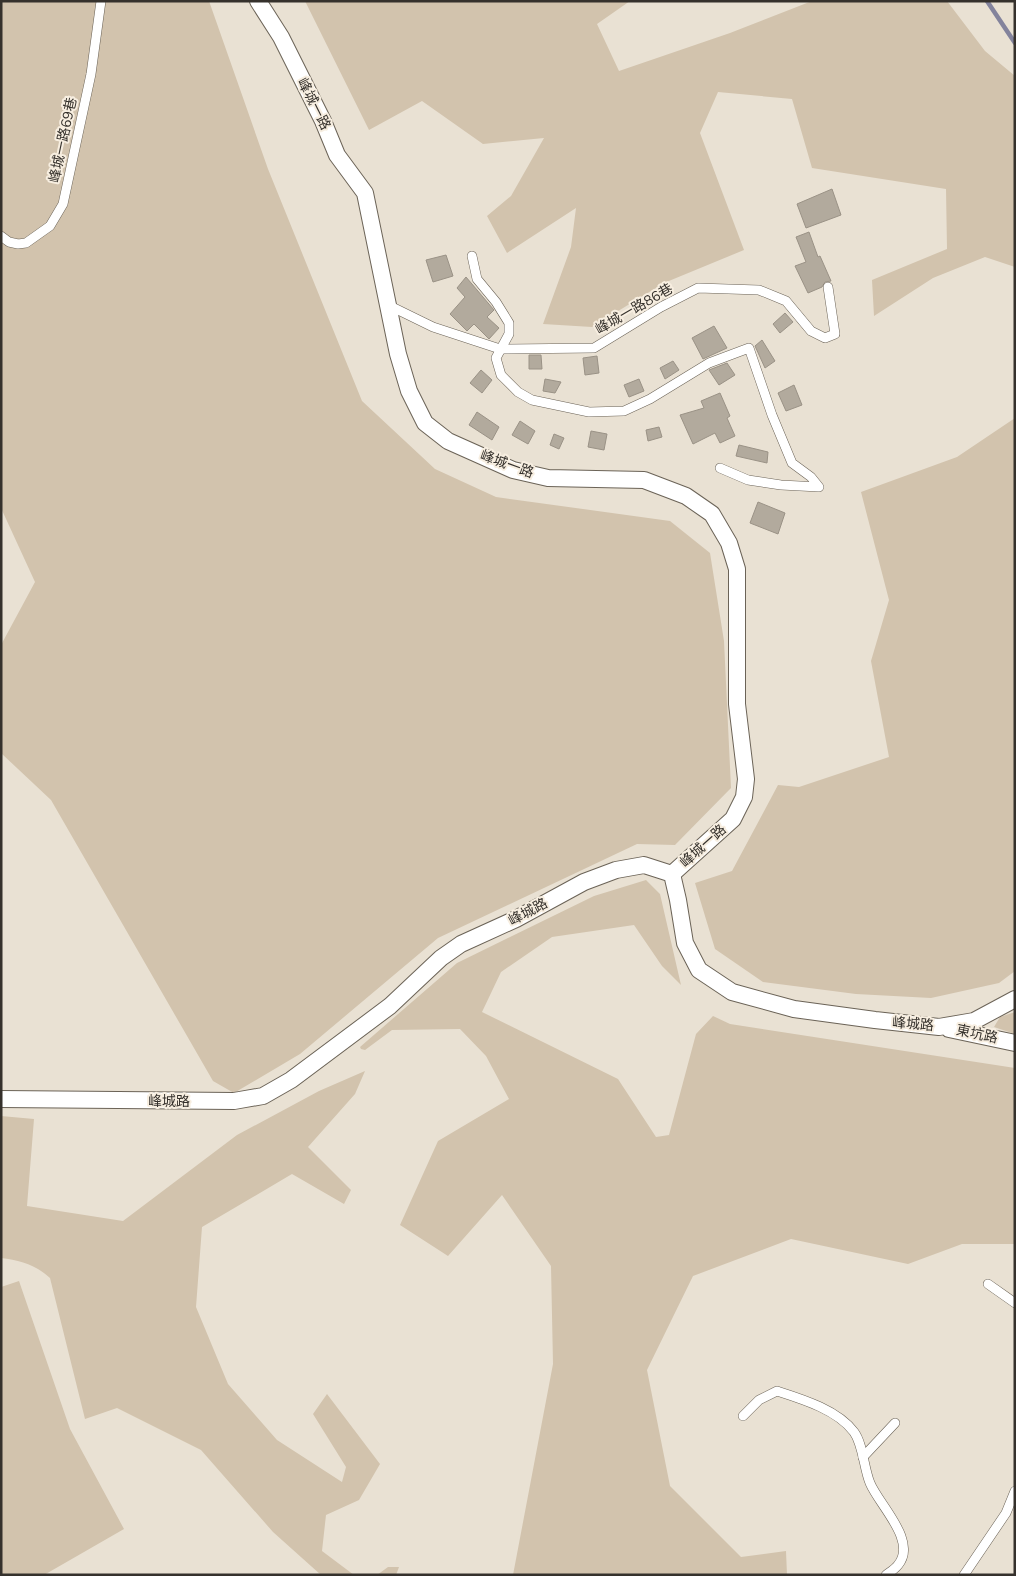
<svg xmlns="http://www.w3.org/2000/svg" width="1016" height="1576" font-family="'Nunito Sans','Noto Sans TC',sans-serif">
<style>
.green{fill:#d2c3ad}
.lines{fill:none;stroke-linecap:round;stroke-linejoin:round}
.stream{stroke:#83839c;stroke-width:4.5}
.building{fill:#b2aa9d;stroke:#9a9286}
.lane-casing{stroke:#6b6357;stroke-width:10}
.street-casing{stroke:#6b6357;stroke-width:18}
.lane{stroke:#fff;stroke-width:9}
.street{stroke:#fff;stroke-width:16}
.labels{text-anchor:middle;dominant-baseline:central;stroke-width:4;stroke-linejoin:round;paint-order:stroke}
.street-label{font-size:14px;fill:#35312c;stroke:#f7eee0}
</style>
<rect width="100%" height="100%" fill="#e9e1d3"/>
<g class="green">
<path d="M1,1H209L268,169L362,401L435,469L496,497L670,521L710,553L724,641L731,788L675,845L637,844L438,938L300,1054L234,1093L213,1081L51,800L1,753V645L35,582L1,508Z"/>
<path d="M305,1H630L597,24L619,71L730,33L812,1H947L985,51L1015,76V267L985,257L933,278L874,316L872,280L947,249L946,189L812,168L792,99L718,92L700,133L744,250L664,283L592,327L543,324L571,247L576,208L507,253L487,216L511,196L544,138L483,144L422,101L369,130Z"/>
<path d="M1015,418V971L999,983L931,998L856,994L763,982L715,949L695,883L732,871L778,785L799,787L889,757L871,661L889,600L861,492L957,457Z"/>
<path d="M646,880L660,894L681,985L662,966L634,925L552,937L501,972L482,1012L618,1079L656,1137L669,1135L696,1034L713,1016L730,1024L1015,1068V1244H962L908,1264L791,1239L693,1276L647,1370L670,1486L741,1557L786,1551L787,1575H513L553,1364L551,1266L502,1195L448,1256L400,1225L438,1141L509,1099L486,1056L460,1029L392,1030L365,1050L361,1049L360,1047L457,963L594,896Z"/>
<path d="M1015,1012V1034L994,1027L1000,1017Z"/>
<path d="M365,1071L355,1094L308,1147L351,1190L344,1204L292,1174L202,1227L196,1307L228,1384L277,1440L342,1482L346,1467L313,1414L327,1394L380,1464L359,1500L326,1515L322,1551L354,1575H321L273,1532L201,1450L117,1408L85,1419L50,1278C36,1265 20,1260 1,1258V1116L34,1119L27,1206L123,1221L237,1135L319,1091Z"/>
<path d="M19,1281L70,1429L124,1529L44,1575H1V1287Z"/>
<path d="M388,1567H399L396,1575H377Z"/>
</g>
<g class="lines">
<path class="stream" d="M987,1L1015,43"/>
</g>
<g class="building">
<path d="M832,189L841,215L806,228L797,204Z"/>
<path d="M809,232L818,257L820,256L831,281L825,282L822,287L808,293L795,266L806,262L796,237Z"/>
<path d="M446,255L453,276L433,282L426,260Z"/>
<path d="M466,277L494,310L487,317L499,328L489,339L474,324L467,331L450,314L465,297L457,288Z"/>
<path d="M785,313L793,322L780,333L773,324Z"/>
<path d="M714,326L727,348L703,359L692,338Z"/>
<path d="M762,340L775,361L765,368L755,346Z"/>
<path d="M529,355H541L542,369H529Z"/>
<path d="M597,356L599,373L585,375L583,358Z"/>
<path d="M673,361L679,370L665,379L660,368Z"/>
<path d="M727,363L735,375L719,385L709,370Z"/>
<path d="M481,370L492,380L482,393L470,383Z"/>
<path d="M545,379L561,382L555,393L543,391Z"/>
<path d="M639,379L644,391L629,397L624,385Z"/>
<path d="M794,385L802,405L786,411L778,393Z"/>
<path d="M720,393L730,416L727,418L735,436L720,443L715,433L693,444L680,415L704,408L701,401Z"/>
<path d="M477,412L499,427L492,440L469,425Z"/>
<path d="M520,421L535,431L528,444L512,435Z"/>
<path d="M659,427L662,437L648,441L646,430Z"/>
<path d="M591,431L607,434L604,450L588,447Z"/>
<path d="M554,434L564,438L559,449L550,445Z"/>
<path d="M739,445L768,452L767,463L736,456Z"/>
<path d="M758,502L785,513L778,534L750,523Z"/>
</g>
<g class="lines">
<defs>
<g id="lane">
<path d="M1,236L9,242L18,244L26,243L50,226L63,204L91,74L101,1"/>
<path d="M472,256L477,279L496,302L509,323V334L496,358L501,375L518,392L532,400L589,412L624,411L650,399L709,363L749,348L772,415L792,463L811,477L819,487L781,485L748,480L720,468"/>
<path d="M388,305L433,327L500,349L594,348L661,307L698,288L759,290L786,301L811,331L825,338L835,334L828,287"/>
<path d="M988,1284L1015,1303"/>
<path d="M743,1416L759,1400L777,1391C802,1399 838,1410 854,1432C863,1444 864,1469 870,1483C879,1505 918,1541 898,1565C895,1569 890,1572 886,1575"/>
<path d="M863,1457L895,1423"/>
<path d="M964,1575L1006,1513L1015,1491"/>
</g>
<g id="street">
<path d="M258,1L281,37L323,121L337,155L365,193L398,354L409,391L425,423L448,441L513,470L548,478L644,480L686,496L712,514L729,543L737,569V704L746,779L744,797L733,819L672,874"/>
<path d="M949,1029L1015,1043"/>
<path d="M1,1099L234,1101L263,1096L291,1080L390,1006L441,958L461,944L516,919L584,882L616,870L644,865L672,874L678,900L685,943L699,970L732,992L794,1009L875,1020L939,1027L974,1021L1015,999"/>
</g>
</defs>
<use href="#lane" class="lane-casing"/>
<use href="#street" class="street-casing"/>
<use href="#lane" class="lane"/>
<use href="#street" class="street"/>
</g>
<g class="labels">
<g class="street-label">
<text transform="translate(314 104) rotate(63)">峰城一路</text>
<text transform="translate(63 140) rotate(-78)">峰城一路69巷</text>
<text transform="translate(634 309) rotate(-30)">峰城一路86巷</text>
<text transform="translate(507 464) rotate(20)">峰城一路</text>
<text transform="translate(703 846) rotate(-42)">峰城一路</text>
<text transform="translate(528 912) rotate(-28)">峰城路</text>
<text transform="translate(913 1024) rotate(5)">峰城路</text>
<text transform="translate(977 1034) rotate(12)">東坑路</text>
<text x="169" y="1101">峰城路</text>
</g>
</g>
<rect width="1016" height="1576" fill="none" stroke="#35312c" stroke-width="5"/>
</svg>
